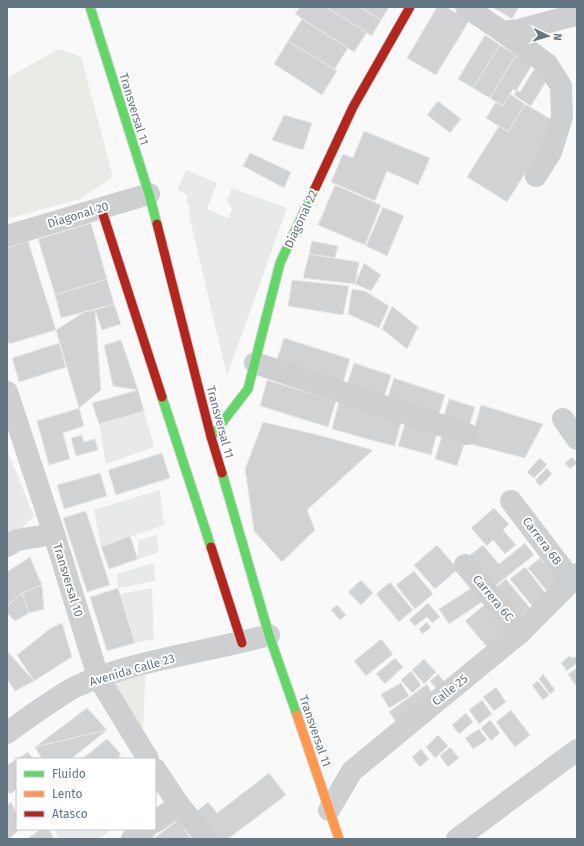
<svg xmlns="http://www.w3.org/2000/svg" width="584" height="846" font-family="'Fira Sans',sans-serif">
<style>
.built{fill:#e8e9e9}
.green{fill:#e8ebe6}
.building{fill:#d0d2d3;stroke:#e8e8e8}
.lines{fill:none;stroke-linecap:round;stroke-linejoin:round}
.fast-casing{stroke:#d5d6d7;stroke-width:11}
.slow-casing{stroke:#d5d6d7;stroke-width:11}
.jam-casing{stroke:#d5d6d7;stroke-width:11}
.street{stroke:#cecfd0;stroke-width:22}
.fast{stroke:#63d668;stroke-width:9}
.slow{stroke:#ff974d;stroke-width:9}
.jam{stroke:#b3261e;stroke-width:9}
.labels{text-anchor:middle;dominant-baseline:central;stroke-width:4;stroke-linejoin:round;paint-order:stroke}
.street-label{font-size:12px;fill:#657683;stroke:#fff}
</style>
<rect width="100%" height="100%" fill="#f9f9f9"/>
<g class="built">
<path d="M186,170L217,183L207,209L228,218L232,209L227,200L232,188L287,208L227,376L189,215L190,208L186,201L188,195L177,190Z"/>
<path d="M144,411L154,447L106,464L99,424Z"/>
<path d="M7,450L34,516L7,543Z"/>
<path d="M160,490L164,525L101,547L94,510Z"/>
<path d="M157,535L159,552L138,559V540Z"/>
<path d="M154,563L155,581L118,588L117,574Z"/>
<path d="M152,588L154,639L135,643L120,594Z"/>
<path d="M55,829H112L99,839H58Z"/>
</g>
<g class="green">
<path d="M59,49L81,57L113,177L80,199L7,219V78Z"/>
<path d="M146,663L142,749L98,677Z"/>
</g>
<g class="building">
<path d="M300,7H326L367,32L354,52L295,14Z"/>
<path d="M326,7H360L381,20L372,36Z"/>
<path d="M360,7H389L381,20Z"/>
<path d="M437,7H446L469,21L436,75L407,58Z"/>
<path d="M492,7H519L512,19Z"/>
<path d="M302,19L348,48L334,70L288,41Z"/>
<path d="M485,35L500,45L473,88L458,79Z"/>
<path d="M288,41L337,71L322,95L274,64Z"/>
<path d="M500,45L516,55L490,98L473,88Z"/>
<path d="M516,55L532,65L516,91L513,89L503,106L490,98Z"/>
<path d="M536,66L550,75L531,106L514,95L517,90L520,92Z"/>
<path d="M510,94L525,104L508,132L486,118L496,102L503,106Z"/>
<path d="M438,101L461,119L450,133L427,115Z"/>
<path d="M525,104L557,123L507,202L467,177L499,126L508,132Z"/>
<path d="M284,115L312,123L303,150L272,140Z"/>
<path d="M364,131L430,158L418,185L387,171L375,201L331,182L343,154L353,158Z"/>
<path d="M250,153L291,172L284,188L243,166Z"/>
<path d="M335,185L381,205L365,245L318,225Z"/>
<path d="M383,207L404,216L387,256L366,246Z"/>
<path d="M91,223L107,279L55,295L38,239Z"/>
<path d="M28,241L56,330L9,344L7,338V248Z"/>
<path d="M312,241L338,246L335,258L309,254Z"/>
<path d="M309,254L359,262L355,284L303,278Z"/>
<path d="M364,263L381,275L371,291L355,284Z"/>
<path d="M107,279L114,304L61,318L55,295Z"/>
<path d="M292,280L349,286L343,315L288,306Z"/>
<path d="M352,289L365,291L389,306L379,328L348,314Z"/>
<path d="M114,304L121,324L102,330L95,310Z"/>
<path d="M392,306L418,327L407,349L382,329Z"/>
<path d="M95,310L101,390L79,408L56,330L84,312Z"/>
<path d="M284,338L350,359L342,386L275,365Z"/>
<path d="M121,340L138,390L113,386L104,345Z"/>
<path d="M59,343L66,367L19,382L12,358Z"/>
<path d="M354,363L391,375L383,401L346,388Z"/>
<path d="M394,378L445,395L437,420L386,403Z"/>
<path d="M267,380L336,401L328,427L260,406Z"/>
<path d="M138,390L144,411L99,424L92,403Z"/>
<path d="M449,399L475,407L468,430L442,422Z"/>
<path d="M339,401L402,418L395,446L378,442L332,429Z"/>
<path d="M481,405L543,424L525,458L470,444Z"/>
<path d="M79,408L84,426L63,433L70,459L49,465L37,421Z"/>
<path d="M406,420L438,430L431,455L398,446Z"/>
<path d="M263,422L318,435L373,450L307,510L315,530L282,562L254,531L245,469Z"/>
<path d="M443,432L466,439L457,466L435,459Z"/>
<path d="M82,435L84,442L95,439L98,450L76,456L71,438Z"/>
<path d="M162,453L170,478L116,495L108,470Z"/>
<path d="M572,457L577,463L570,469L565,463Z"/>
<path d="M540,458L547,465L534,478L527,472Z"/>
<path d="M547,468L552,474L540,486L535,480Z"/>
<path d="M100,473L107,496L64,509L57,485Z"/>
<path d="M494,508L509,524L503,530L516,545L505,554L493,540L487,546L471,528Z"/>
<path d="M86,511L110,585L87,592L63,518Z"/>
<path d="M130,536L138,559L109,569L101,547Z"/>
<path d="M525,543L534,555L490,590L466,558L483,545L499,564Z"/>
<path d="M437,545L458,569L435,589L414,565Z"/>
<path d="M30,557L42,585L22,593L7,606V572Z"/>
<path d="M540,558L559,580L547,591L528,568Z"/>
<path d="M525,567L547,595L533,607L510,579Z"/>
<path d="M414,571L433,594L415,609L396,585Z"/>
<path d="M506,579L530,608L518,618L494,589Z"/>
<path d="M361,580L373,593L361,605L348,592Z"/>
<path d="M390,582L413,610L399,622L376,594Z"/>
<path d="M42,585L44,609L29,613L22,593Z"/>
<path d="M475,586L485,600L449,624L439,609Z"/>
<path d="M118,588L135,643L107,651L90,597Z"/>
<path d="M22,593L29,613L15,621L7,613V606Z"/>
<path d="M488,602L510,627L487,647L465,621Z"/>
<path d="M428,603L440,617L432,623L427,617L415,626L409,620Z"/>
<path d="M337,605L346,615L340,620L331,610Z"/>
<path d="M427,622L431,628L422,634L419,629Z"/>
<path d="M62,623L72,657L34,681L17,655L51,628Z"/>
<path d="M381,639L393,654L366,676L354,661Z"/>
<path d="M7,651L34,681L15,691L7,679Z"/>
<path d="M577,655V663L567,671L561,663L569,656L574,658Z"/>
<path d="M395,658L403,667L385,684L376,674Z"/>
<path d="M424,659L436,672L424,684L412,670Z"/>
<path d="M577,668V684L575,685L568,674Z"/>
<path d="M411,671L421,685L412,693L401,680Z"/>
<path d="M438,674L448,686L440,693L430,681Z"/>
<path d="M543,674L555,690L550,694L539,679Z"/>
<path d="M538,681L549,695L543,700L532,685Z"/>
<path d="M401,683L409,696L389,708L381,694Z"/>
<path d="M427,684L433,695L396,722L389,712Z"/>
<path d="M496,687L506,702L494,711L483,697Z"/>
<path d="M482,700L492,714L479,724L469,710Z"/>
<path d="M87,708L107,730L35,747Z"/>
<path d="M511,710L530,735L515,747L496,722Z"/>
<path d="M466,713L473,722L459,734L452,725Z"/>
<path d="M490,720L500,733L491,741L481,728Z"/>
<path d="M479,729L487,740L473,749L465,738Z"/>
<path d="M107,730L71,759H42L35,747Z"/>
<path d="M438,735L448,746L435,758L426,747Z"/>
<path d="M107,739L121,754L117,759H82Z"/>
<path d="M450,747L459,758L448,767L440,756Z"/>
<path d="M421,749L429,759L420,767L412,757Z"/>
<path d="M28,752L33,759H17V789L10,794L7,790V765Z"/>
<path d="M269,773L286,795L228,839H212L193,814L208,802L217,813Z"/>
<path d="M11,802L17,814V829H20L9,839H7V805Z"/>
<path d="M178,820L191,839H153Z"/>
<path d="M41,829H49L54,839H27Z"/>
</g>
<g class="lines">
<defs>
<g id="fast">
<path d="M90,7L149,194L157,224"/>
<path d="M162,397L211,547"/>
<path d="M211,437L248,389L280,263L311,197"/>
<path d="M222,473L269,635L297,715"/>
</g>
<path id="slow" d="M297,715L339,839"/>
<g id="jam">
<path d="M311,197L353,107L410,7"/>
<path d="M101,208L162,397"/>
<path d="M157,224L211,437L222,473"/>
<path d="M211,547L242,643"/>
</g>
</defs>
<use href="#fast" class="fast-casing"/>
<use href="#slow" class="slow-casing"/>
<use href="#jam" class="jam-casing"/>
<g class="street">
<path d="M466,7L503,32L519,30L575,15L577,16"/>
<path d="M503,32L547,64L561,86L562,117L551,152L536,176"/>
<path d="M7,236L149,194"/>
<path d="M255,363L467,434"/>
<path d="M7,392L54,534L98,677L148,759"/>
<path d="M563,419L577,439"/>
<path d="M511,501L572,581"/>
<path d="M7,546L17,540L54,534"/>
<path d="M465,565L521,632"/>
<path d="M7,733C23,721 40,709 57,698C63,694 69,690 75,687C135,659 205,653 269,635"/>
<path d="M155,769L179,805L207,839"/>
<path d="M329,810L352,771L521,632L572,581L577,574"/>
<path d="M155,822L179,805"/>
<path d="M132,839L146,829"/>
<path d="M457,839L577,750"/>
</g>
<use href="#fast" class="fast"/>
<use href="#slow" class="slow"/>
<use href="#jam" class="jam"/>
</g>
<g class="labels">
<g class="street-label">
<text transform="translate(134 109) rotate(73)">Transversal 11</text>
<text transform="translate(78 215) rotate(-17)">Diagonal 20</text>
<text transform="translate(301 219) rotate(-65)">Diagonal 22</text>
<text transform="translate(220 422) rotate(75)">Transversal 11</text>
<text transform="translate(542 541) rotate(53)">Carrera 6B</text>
<text transform="translate(68 580) rotate(73)">Transversal 10</text>
<text transform="translate(493 598) rotate(50)">Carrera 6C</text>
<text transform="translate(132 670) rotate(-16)">Avenida Calle 23</text>
<text transform="translate(450 690) rotate(-39)">Calle 25</text>
<text transform="translate(315 731) rotate(71)">Transversal 11</text>
</g>
</g>
<rect width="584" height="846" fill="none" stroke="#657683" stroke-width="16"/>
<rect x="16" y="758" width="140" height="72" fill="#ffffff" stroke="#c1c8cd"/>
<rect x="24" y="771" width="20" height="6" fill="#63d668" stroke="#c1c8cd"/>
<text x="52" y="778" font-size="12" fill="#657683">Fluido</text>
<rect x="24" y="791" width="20" height="6" fill="#ff974d" stroke="#c1c8cd"/>
<text x="52" y="798" font-size="12" fill="#657683">Lento</text>
<rect x="24" y="811" width="20" height="6" fill="#b3261e" stroke="#c1c8cd"/>
<text x="52" y="818" font-size="12" fill="#657683">Atasco</text>
<g transform="translate(548 36) rotate(95)" stroke="#ffffff" stroke-width="3" paint-order="stroke">
<path d="M0-3L7 15L0 10L-7 15Z" fill="#657683"/>
<text y="-6" font-size="11" font-weight="bold" text-anchor="middle" fill="#657683">N</text>
</g>
</svg>
